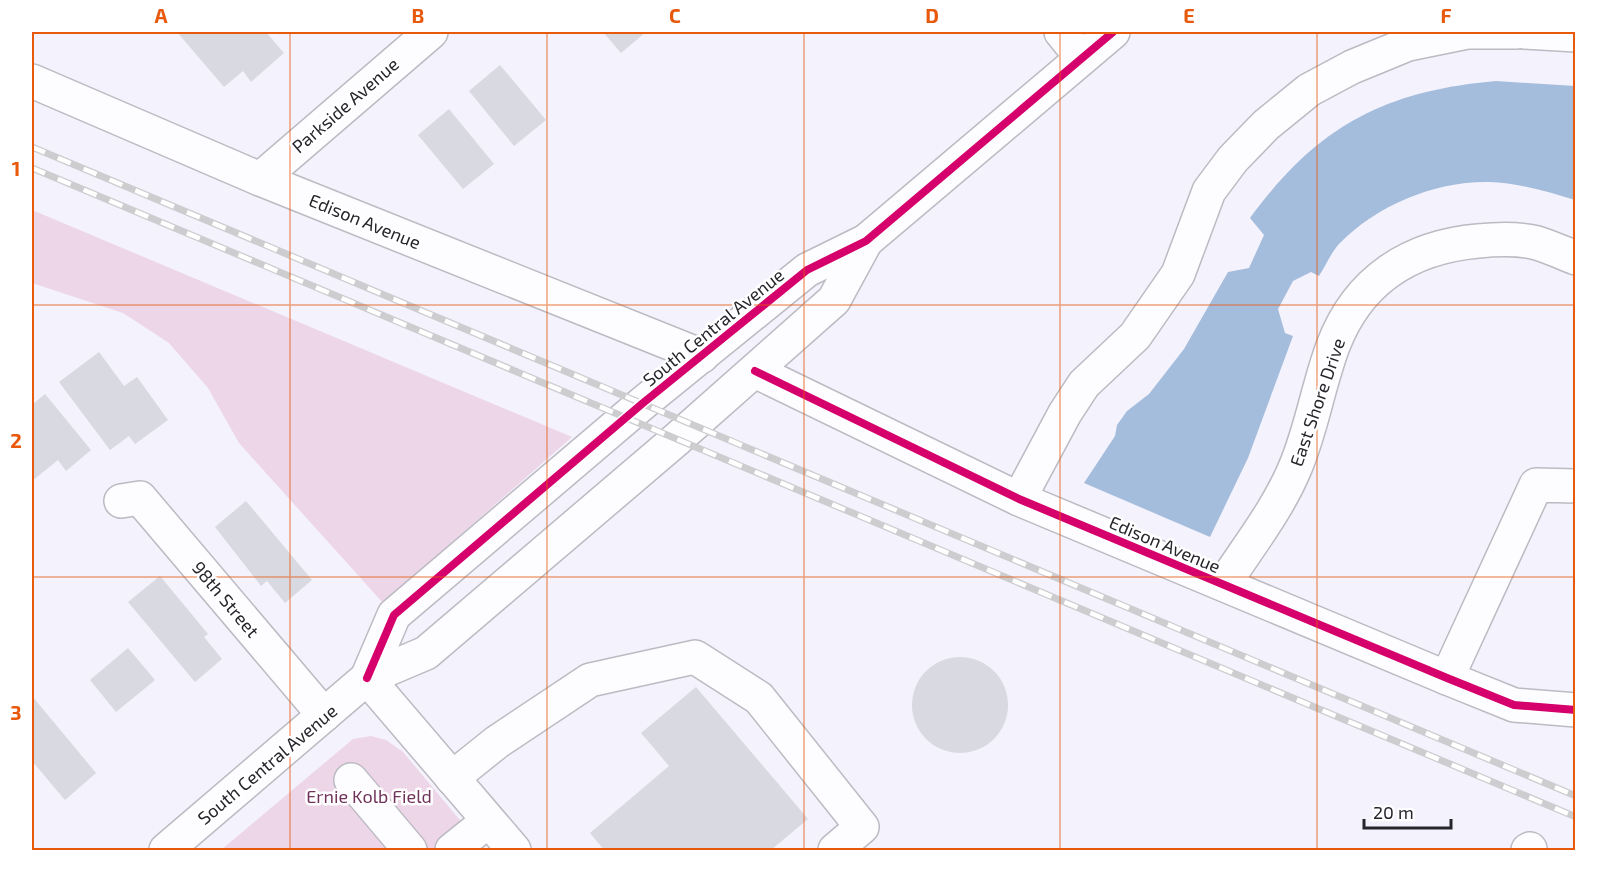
<svg xmlns="http://www.w3.org/2000/svg" width="1607" height="882" font-family="'Exo 2',sans-serif">
<style>
.green{fill:#edd6e8}
.water{fill:#a5bddc}
.building{fill:#d9d9e1}
.lines{fill:none;stroke-linecap:round;stroke-linejoin:round}
.minor-casing{stroke:#bcbac2;stroke-width:36}
.minor{stroke:#fdfdff;stroke-width:33}
.rail-casing{stroke:#cdcccf;stroke-width:7}
.rail{stroke:#fff;stroke-width:4.5;stroke-dasharray:14;stroke-linecap:butt}
.cycleway-casing{stroke:#fff;stroke-width:11}
.cycleway{stroke:#d6006c;stroke-width:8}
.grid{fill:none;stroke:#e8590c;stroke-width:1.5;stroke-opacity:0.55}
.labels{text-anchor:middle;dominant-baseline:central;stroke-width:5;stroke-linejoin:round;paint-order:stroke}
.street-label{font-size:18px;fill:#26252c;stroke:#fff}
.park-label{font-size:18px;fill:#70335c;stroke:#fff}
.neatline{fill:none;stroke:#e8590c;stroke-width:2}
.grid-label{font-size:20px;text-anchor:middle;font-weight:bold;fill:#e8590c}
</style>
<rect width="100%" height="100%" fill="#f4f2fc"/>
<g class="green">
<path d="M32,210L572,437L383,603L239,443L208,388L169,343L123,313L32,283Z"/>
<path d="M371,736L386,740L403,752L485,850H221L353,739Z"/>
</g>
<path class="water" d="M1496,81L1575,86V200C1548,192 1519,183 1489,182C1435,181 1377,205 1339,244C1331,253 1326,265 1319,276L1311,272L1293,281L1278,309L1285,333L1293,336L1248,458L1210,537L1084,483L1115,436L1117,425L1127,411L1149,394L1184,349L1228,272L1249,268L1264,235L1250,218C1317,127 1383,91 1496,81Z"/>
<g class="building">
<path d="M177,32H266L284,53L251,82L243,71L224,87Z"/>
<path d="M603,32H646L621,53Z"/>
<path d="M500,65L546,120L514,146L469,91Z"/>
<path d="M449,109L494,164L463,189L418,135Z"/>
<path d="M99,352L124,386L137,377L168,420L135,444L129,436L110,450L59,382Z"/>
<path d="M45,394L91,450L66,471L58,460L32,481V405Z"/>
<path d="M246,501L312,580L285,603L267,581L261,586L215,527Z"/>
<path d="M160,576L208,634L204,637L222,659L195,682L128,602Z"/>
<path d="M128,648L155,680L116,712L90,680Z"/>
<circle cx="960" cy="705" r="48"/>
<path d="M696,687L808,819L771,850H604L590,833L669,766L641,733Z"/>
<path d="M32,696L96,773L65,800L32,761Z"/>
</g>
<g class="lines">
<defs>
<g id="minor">
<path d="M1061,32L1082,58"/>
<path d="M1524,32L1576,35"/>
<path d="M32,81L260,179L702,356"/>
<path d="M260,179L431,32"/>
<path d="M755,371L1019,499L1447,678L1514,705L1576,710"/>
<path d="M1019,499L1065,413L1084,384L1135,336L1178,274L1209,191L1233,159L1266,125L1309,90L1352,67L1408,44L1467,32H1516"/>
<path d="M121,501L140,498L324,715"/>
<path d="M1224,584C1248,547 1278,509 1295,468C1312,428 1318,386 1333,346C1358,280 1410,247 1478,241C1498,239 1518,238 1537,243C1550,247 1563,253 1576,258"/>
<path d="M367,678L394,615L643,403L807,270L866,241L1113,32"/>
<path d="M367,678L514,850"/>
<path d="M1447,678L1536,485L1576,486"/>
<path d="M452,778L497,742L590,680L695,657L759,698L862,827L835,850"/>
<path d="M351,780L410,850"/>
<path d="M166,850L367,678L426,653L677,439L834,300L866,241"/>
<path d="M452,850L488,821"/>
<path d="M1528,850L1530,849"/>
</g>
</defs>
<use href="#minor" class="minor-casing"/>
<use href="#minor" class="minor"/>
<defs>
<g id="rail">
<path d="M32,147L1576,796"/>
<path d="M32,168L1576,817"/>
</g>
</defs>
<use href="#rail" class="rail-casing"/>
<use href="#rail" class="rail"/>
<defs>
<g id="cycleway">
<path d="M755,371L1019,499L1447,678L1514,705L1576,710"/>
<path d="M367,678L394,615L643,403L807,270L866,241L1113,32"/>
</g>
</defs>
<use href="#cycleway" class="cycleway-casing"/>
<use href="#cycleway" class="cycleway"/>
</g>
<path class="grid" d="M290,32V850M547,32V850M804,32V850M1060,32V850M1317,32V850M32,305H1576M32,577H1576"/>
<g class="labels">
<g class="street-label">
<text transform="translate(345 105) rotate(-41)">Parkside Avenue</text>
<text transform="translate(365 221) rotate(22)">Edison Avenue</text>
<text transform="translate(713 327) rotate(-39)">South Central Avenue</text>
<text transform="translate(1317 402) rotate(-71)">East Shore Drive</text>
<text transform="translate(1165 544) rotate(23)">Edison Avenue</text>
<text transform="translate(226 599) rotate(50)">98th Street</text>
<text transform="translate(267 764) rotate(-40)">South Central Avenue</text>
</g>
<g class="park-label">
<text x="369" y="796">Ernie Kolb Field</text>
</g>
</g>
<rect width="1607" height="882" fill="none" stroke="#ffffff" stroke-width="66"/>
<path d="M1364 819v9h87v-9" fill="none" stroke="#26252c" stroke-width="3"/>
<text x="1373" y="819" font-size="18" fill="#26252c" stroke="#ffffff" stroke-width="4.5" paint-order="stroke">20 m</text>
<rect x="33" y="33" width="1541" height="816" class="neatline"/>
<g class="grid-label">
<text x="161" y="23">A</text>
<text x="418" y="23">B</text>
<text x="675" y="23">C</text>
<text x="932" y="23">D</text>
<text x="1189" y="23">E</text>
<text x="1446" y="23">F</text>
<text x="16" y="176">1</text>
<text x="16" y="448">2</text>
<text x="16" y="720">3</text>
</g>
</svg>
